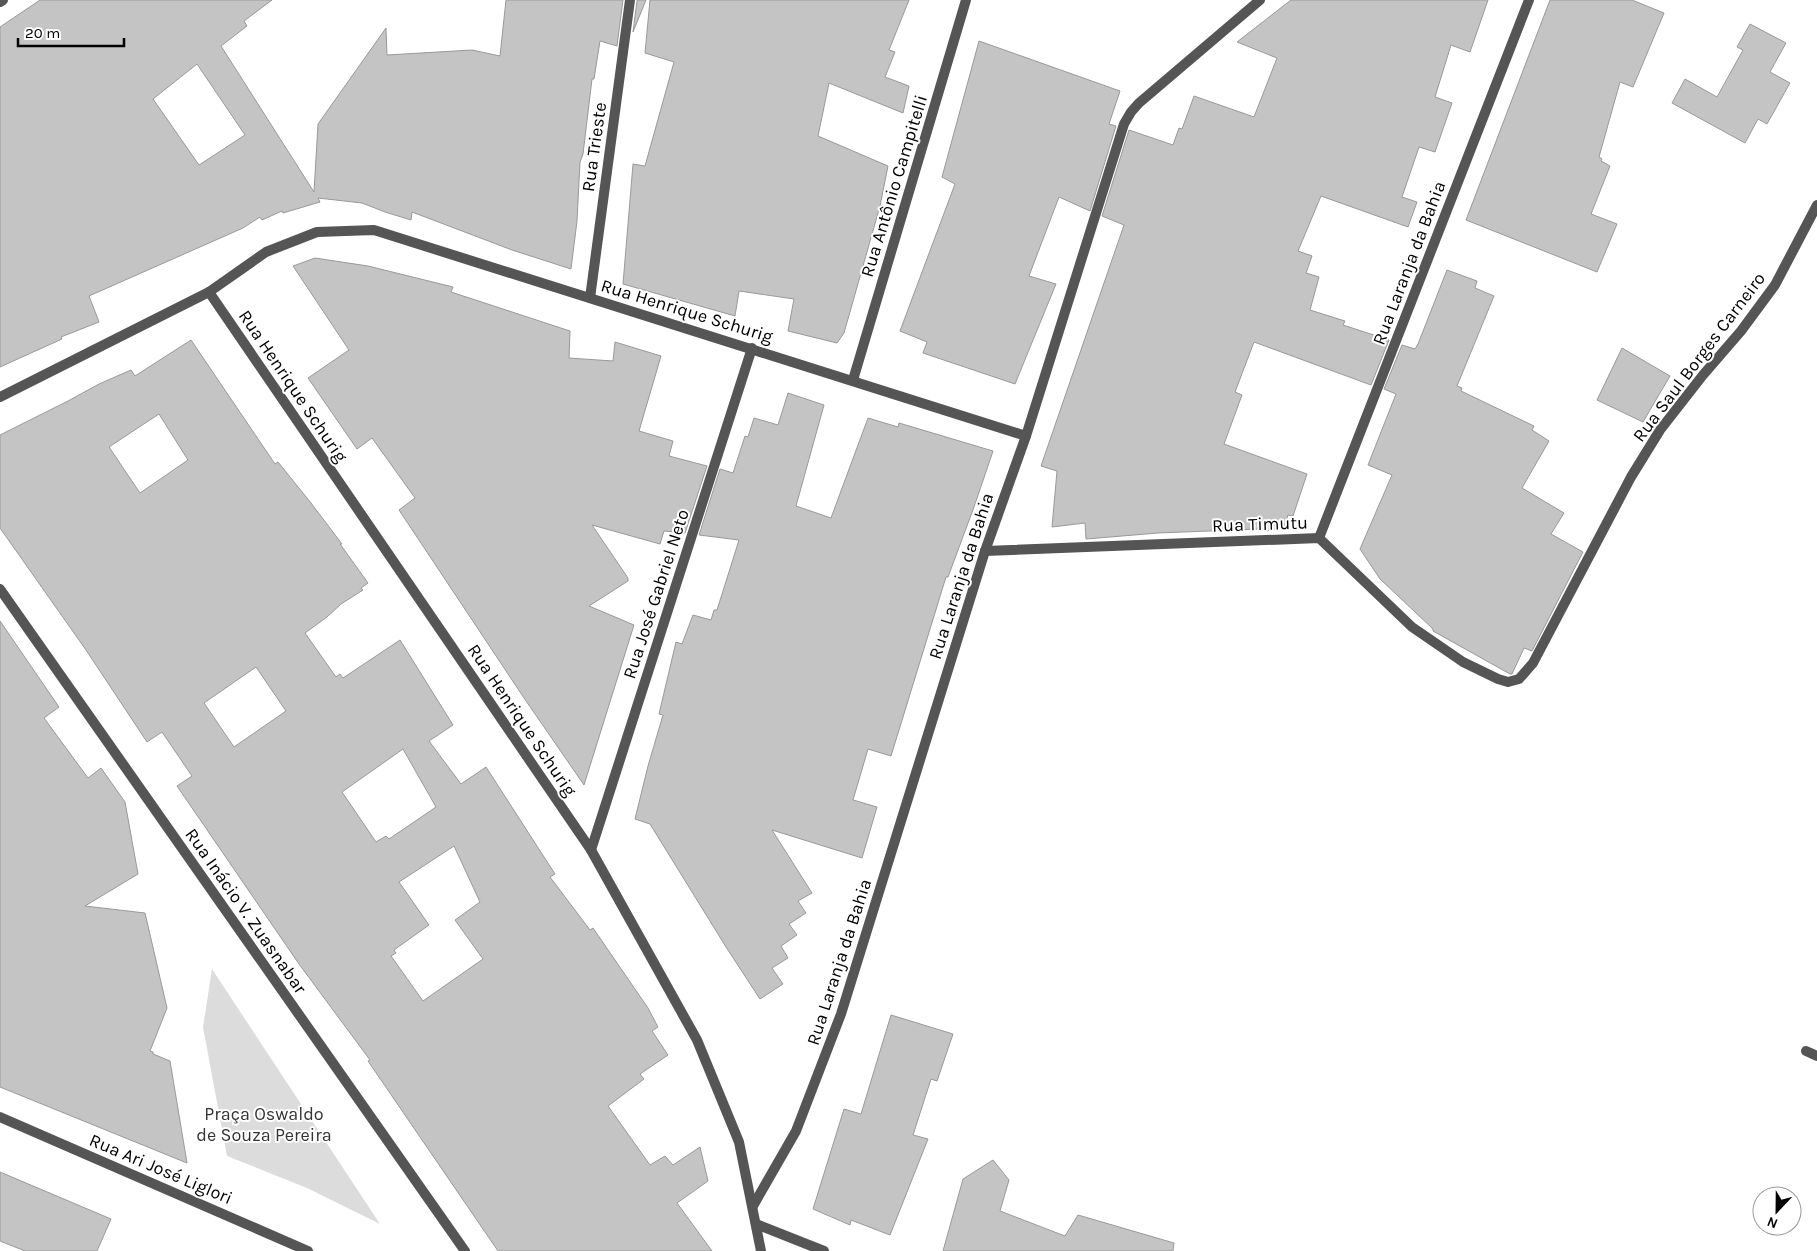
<svg xmlns="http://www.w3.org/2000/svg" width="1817" height="1251" font-family="Karla,sans-serif">
<style>
.green{fill:#dcdcdc}
.building{fill:#c4c4c4;stroke:#999;fill-rule:evenodd}
.lines{fill:none;stroke-linecap:round;stroke-linejoin:round}
.lane{stroke:#555;stroke-width:10}
.street{stroke:#555;stroke-width:10}
.labels{text-anchor:middle;dominant-baseline:central;stroke-width:4;stroke-linejoin:round;paint-order:stroke}
.street-label{font-size:18px;fill:#000;stroke:#fff}
.park-label{font-size:18px;fill:#333;stroke:#fff}
</style>
<rect width="100%" height="100%" fill="#fff"/>
<path class="green" d="M212,969L380,1224L307,1188L227,1156L203,1027Z"/>
<g class="building">
<path d="M40,0H272L244,21L247,26L221,46L314,192L318,124L386,28L387,55L472,50L500,56L506,0H623L617,46L600,41L594,79H592L583,154L580,162L577,221L571,269L512,250L412,212L411,220L385,212L362,203L318,198L320,202L283,213L282,211L262,220L260,217L243,228L89,296L99,322L61,337L62,339L0,367V27ZM197,64L245,135L199,165L153,99Z"/>
<path d="M637,0H646L633,32L637,1Z"/>
<path d="M650,0H909L889,50L895,52L885,77L909,86L903,113L829,83L818,136L888,166L880,206L844,333L837,343L788,331L794,299L739,291L735,316L623,284L633,164L645,166L674,62L645,53Z"/>
<path d="M1291,0H1488L1470,52L1451,45L1435,97L1452,103L1435,152L1419,147L1402,197L1417,202L1408,227L1321,196L1298,251L1312,256L1306,273L1319,277L1310,310L1345,321L1343,325L1389,340L1371,385L1254,342L1235,392L1242,395L1224,444L1307,474L1293,516L1288,515L1284,527L1267,531L1260,529L1158,533L1086,539L1085,523L1052,527L1057,471L1041,466L1124,225L1102,216L1129,130L1173,145L1179,128L1182,129L1194,96L1254,117L1277,58L1237,42Z"/>
<path d="M1550,0H1632L1664,13L1633,87L1620,82L1599,157L1602,159L1601,161L1610,166L1591,214L1617,224L1597,272L1466,220Z"/>
<path d="M1750,24L1786,43L1770,72L1790,83L1767,124L1758,119L1745,143L1672,103L1685,79L1717,97L1743,50L1737,47Z"/>
<path d="M979,41L1120,91L1109,124L1116,126L1090,211L1059,197L1029,276L1056,284L1015,384L923,353L927,342L900,331L955,184L942,177Z"/>
<path d="M315,258L368,266L453,287L451,292L570,331L569,358L613,361L615,342L661,356L639,431L673,441L669,456L707,466L685,533L664,531L660,544L592,525L628,578V581L589,606L634,625L584,785L524,698L399,510L415,498L372,438L357,449L308,378L349,350L293,266Z"/>
<path d="M1447,270L1477,281L1475,288L1494,296L1457,386L1462,388L1461,391L1534,426L1532,430L1549,441L1522,488L1564,513L1551,534L1583,552L1532,651L1524,648L1512,674H1510L1433,631V629L1380,579L1360,549L1392,475L1368,465L1396,394L1384,389L1402,345L1415,349L1418,344Z"/>
<path d="M191,340L275,464L278,462L311,503L342,544H340L368,583L361,588L363,590L341,604L327,617L305,633L336,677L340,674L343,678L400,640L453,725L429,741L461,784L486,767L555,874L550,877L590,930L593,928L648,1008L658,1027L652,1031L668,1055L640,1074L644,1079L608,1106L650,1165L665,1156L673,1165L700,1147L708,1181L677,1203L712,1251H498L368,1061L370,1060L299,964L177,786L192,776L162,732L147,742L86,650L0,528V435L68,401L99,384L131,370L135,376ZM159,414L188,460L140,493L109,447ZM256,667L286,711L234,747L204,703ZM403,749L436,807L389,839L386,836L376,842L342,792ZM454,846L480,902L455,920L483,959L423,1001L391,956L396,953L394,950L429,925L399,882Z"/>
<path d="M1622,348L1670,376L1643,422L1597,400Z"/>
<path d="M788,393L824,405L796,506L831,518L868,418L898,427L899,423L993,451L974,507L948,577H946L891,756L868,749L853,800L877,807L862,858L772,830L812,893L798,901L806,913L789,924L797,935L781,946L788,958L772,968L783,984L760,999L726,947L650,824L635,819L648,766L663,715L659,714L676,642L682,644L693,615L711,620L714,610H717L739,540L699,535L720,469L733,473L745,436L748,437L754,418L778,425Z"/>
<path d="M0,621L59,707L44,718L88,778L101,768L125,802L138,874L85,906L145,913L167,1008L150,1051L153,1052V1054L170,1061L187,1163L0,1087Z"/>
<path d="M891,1015L953,1034L937,1081L931,1079L913,1135L928,1139L890,1235L851,1220L850,1225L813,1209L844,1109L861,1114Z"/>
<path d="M993,1160L1009,1180L1000,1211L1065,1236L1078,1215L1174,1243L1173,1251H943L963,1179Z"/>
<path d="M0,1172L111,1219L97,1251H25L0,1241Z"/>
</g>
<g class="lines">
<path class="lane" d="M1806,1051L1817,1056"/>
<g class="street">
<path d="M0,2L3,0"/>
<path d="M209,292L591,850L697,1040L739,1142L761,1251"/>
<path d="M590,298L630,0"/>
<path d="M853,380L966,0"/>
<path d="M0,397L209,292L266,252L317,232L374,230L1026,436"/>
<path d="M1319,538L1529,0"/>
<path d="M985,551L1319,538L1412,627L1463,662L1498,679L1508,682L1519,679L1533,663L1631,477L1660,430L1703,375L1741,331L1775,285L1817,205"/>
<path d="M0,589L465,1251"/>
<path d="M591,850L752,348"/>
<path d="M0,1117L308,1251"/>
<path d="M753,1206L796,1131L841,1014L985,551L1026,436L1124,124L1131,112L1139,103L1260,0"/>
<path d="M756,1224L824,1251"/>
</g>
</g>
<g class="labels">
<g class="street-label">
<text transform="translate(594 147) rotate(-82)">Rua Trieste</text>
<text transform="translate(894 186) rotate(-73)">Rua Antônio Campitelli</text>
<text transform="translate(1409 263) rotate(-69)">Rua Laranja da Bahia</text>
<text transform="translate(687 311) rotate(17)">Rua Henrique Schurig</text>
<text transform="translate(1699 357) rotate(-53)">Rua Saul Borges Carneiro</text>
<text transform="translate(293 386) rotate(56)">Rua Henrique Schurig</text>
<text transform="translate(1260 524) rotate(-2)">Rua Timutu</text>
<text transform="translate(961 576) rotate(-72)">Rua Laranja da Bahia</text>
<text transform="translate(656 594) rotate(-72)">Rua José Gabriel Neto</text>
<text transform="translate(522 720) rotate(56)">Rua Henrique Schurig</text>
<text transform="translate(246 911) rotate(55)">Rua Inácio V. Zuasnabar</text>
<text transform="translate(839 962) rotate(-72)">Rua Laranja da Bahia</text>
<text transform="translate(161 1169) rotate(23)">Rua Ari José Liglori</text>
</g>
<g class="park-label">
<text x="264" y="1114">Praça Oswaldo<tspan x="264" dy="21">de Souza Pereira</tspan></text>
</g>
</g>
<g transform="translate(1777 1211) rotate(202)"><circle r="24" fill="#ffffff" stroke="#999999"/>
<path d="M0-4L9 19L0 12L-9 19Z" fill="#000000"/>
<text y="-8" font-size="14" font-weight="bold" text-anchor="middle" fill="#000000">N</text>
</g>
<path d="M18 38v8h106v-8" fill="none" stroke="#000000" stroke-width="2.5"/>
<text x="25" y="38" font-size="15" fill="#000000" stroke="#ffffff" stroke-width="4" paint-order="stroke">20 m</text>
</svg>
